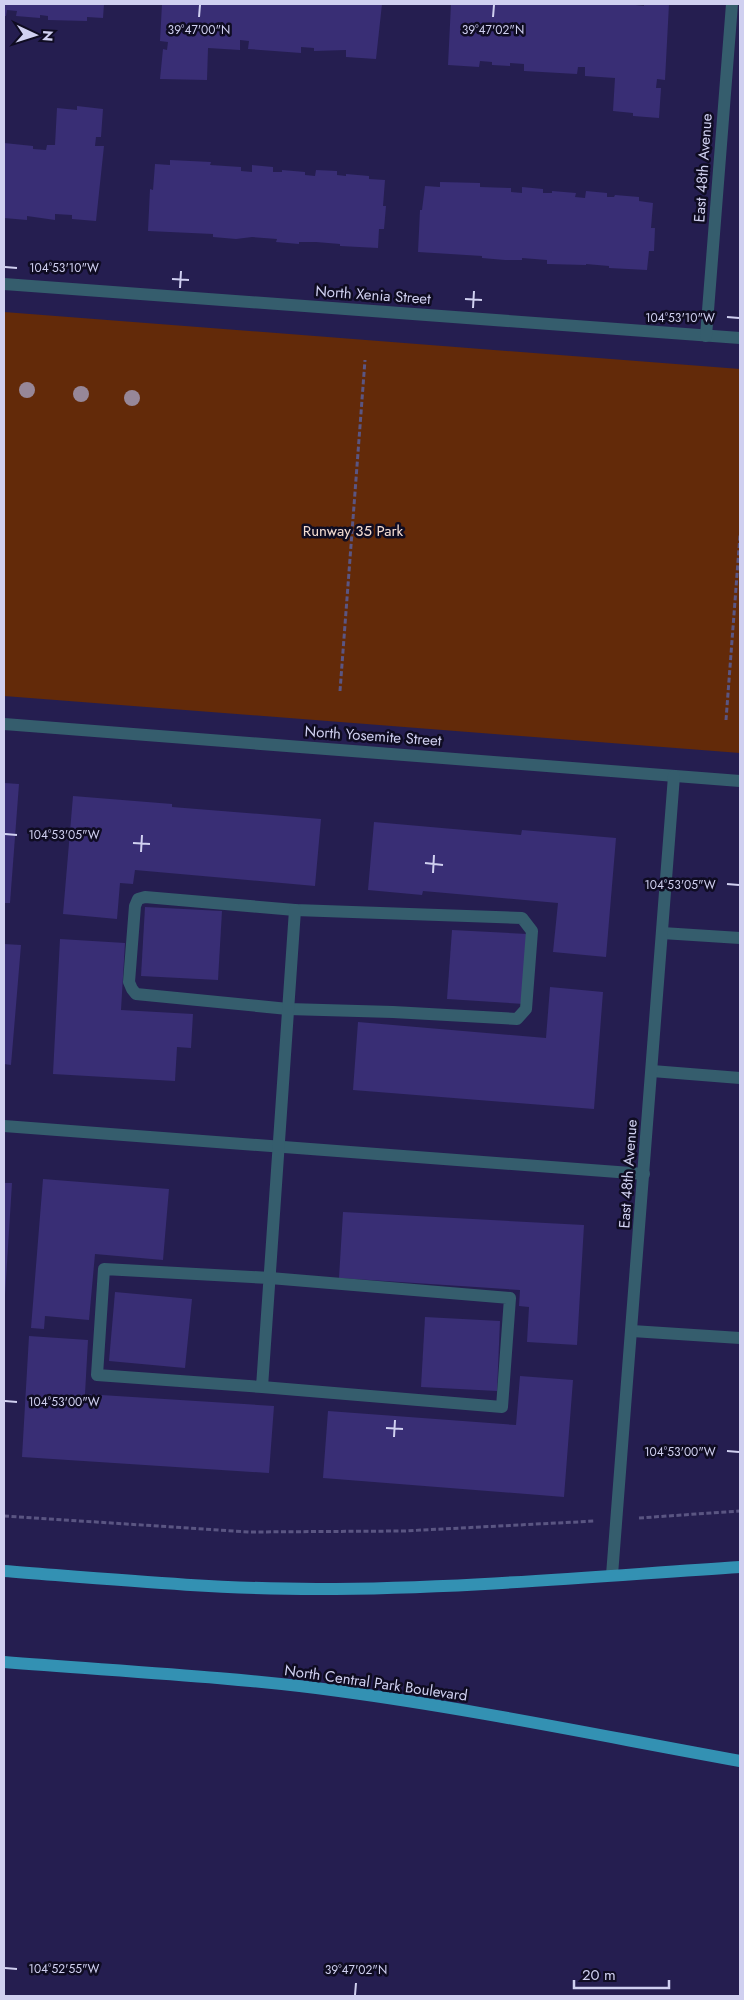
<svg xmlns="http://www.w3.org/2000/svg" width="744" height="2000" font-family="Jost,sans-serif">
<style>
.green{fill:#632a09}
.building{fill:#392e75}
.lines{fill:none;stroke-linecap:round;stroke-linejoin:round}
.path{stroke:#5a5582;stroke-width:3;stroke-dasharray:5 2.5;stroke-linecap:butt}
.minor{stroke:#355d6d;stroke-width:12}
.major{stroke:#3391b3;stroke-width:12}
.tree{fill:#978798}
.ticks{fill:none;stroke:#d0d0f0;stroke-width:2}
.labels{text-anchor:middle;dominant-baseline:central;stroke-width:5;stroke-linejoin:round;paint-order:stroke}
.street-label{font-size:15px;fill:#d0d0f0;stroke:#0f0c22}
.park-label{font-size:15px;fill:#f4ddd2;stroke:#0f0c22}
.ticks-label{font-size:12px;text-anchor:middle;fill:#d0d0f0;stroke:#0f0c22;stroke-width:5;stroke-linejoin:round;paint-order:stroke}
</style>
<rect width="100%" height="100%" fill="#251e50"/>
<path class="green" d="M4,312L740,369V753L4,696Z"/>
<g class="building">
<path d="M4,4H104L103,18L87,17V21L48,20V16L40,15V18L16,16L17,11L7,10L6,16H4Z"/>
<path d="M162,4H382L376,59L346,57V50L314,51V48L301,47V53L248,49L249,41L240,40V50L208,48L207,80L160,79L163,49L167,50L168,42L160,41Z"/>
<path d="M451,4H627L644,6V4H669L665,80L657,79L656,88H661L659,118L633,116V113L613,111L615,78L585,76V67H578L577,74L524,71V64L510,63V66L492,65V62L480,61L479,67L448,65Z"/>
<path d="M77,106L103,109L101,137H96L95,146H104L96,221L72,219V215L55,214V220L27,216V220L4,218V143L33,146V149L46,150L47,145H55L57,108L77,110Z"/>
<path d="M170,160L211,162L210,165L241,167V171L252,172V165L273,167V172H282V170L305,172V175L315,176L316,170L337,171V175L346,176V174L369,176V179L385,180L383,206H386L384,229H379L378,248L340,246V244L316,242H299V244L276,242L277,239L252,237L236,239L213,237V234L148,231L150,189L153,190L155,164L170,165Z"/>
<path d="M440,182L480,183V187L511,188V192L522,193V187L543,189V193H552V191L576,193L575,197L585,198L586,191L607,193V197H614L615,195L639,197V201L653,203L651,228H655L654,251H649L647,270L609,268V266L586,264V265L547,264V260L522,258V260H505L482,258V256L418,252L420,210H422L425,186L440,187Z"/>
<path d="M4,783L19,784L10,903H4Z"/>
<path d="M73,796L172,804V807L321,819L315,886L135,870L133,884L120,883L117,919L63,914Z"/>
<path d="M374,822L521,835L522,830L616,838L606,957L553,952L558,903L423,891L422,895L368,890Z"/>
<path d="M145,907L222,911L218,980L141,976Z"/>
<path d="M452,930L527,934L524,1004L447,999Z"/>
<path d="M60,939L125,943L121,1010L193,1014L191,1048L177,1047L175,1081L53,1074Z"/>
<path d="M4,944L21,945L11,1065L4,1064Z"/>
<path d="M550,987L603,992L594,1109L353,1090L358,1022L546,1038Z"/>
<path d="M43,1179L169,1189L163,1260L95,1254L89,1320L45,1316L44,1329L31,1328Z"/>
<path d="M4,1183H12L5,1295H4Z"/>
<path d="M343,1212L584,1225L577,1345L527,1342L529,1307L519,1306L520,1290L339,1278Z"/>
<path d="M115,1292L192,1299L185,1368L109,1361Z"/>
<path d="M425,1317L500,1321L497,1391L421,1387Z"/>
<path d="M29,1336L88,1340L85,1394L274,1406L269,1473L22,1457Z"/>
<path d="M520,1376L573,1380L564,1497L323,1478L328,1411L516,1425Z"/>
</g>
<g class="lines">
<g class="path">
<path d="M340,691L365,360"/>
<path d="M726,720L740,535"/>
<path d="M4,1516L249,1532L404,1531L595,1521"/>
<path d="M639,1518L740,1511"/>
</g>
<g class="minor">
<path d="M4,284L740,338"/>
<path d="M706,336L732,4"/>
<path d="M4,724L740,781"/>
<path d="M145,897L295,910L522,918L532,931L526,1009L517,1019L393,1012L288,1009L136,994L132,989L129,982L135,906L138,899Z"/>
<path d="M662,933L740,938"/>
<path d="M652,1071L740,1078"/>
<path d="M4,1126L644,1174"/>
<path d="M632,1331L740,1338"/>
<path d="M262,1387L97,1375L104,1269L270,1278L510,1298L502,1407L262,1387C274,1228 283,1069 295,910"/>
<path d="M612,1575L674,776"/>
</g>
<g class="major">
<path d="M4,1571C108,1579 212,1589 317,1589C458,1589 600,1576 740,1567"/>
<path d="M4,1662C115,1671 228,1676 339,1691C473,1709 607,1737 740,1761"/>
</g>
</g>
<g class="tree">
<circle cx="27" cy="390" r="8"/>
<circle cx="81" cy="394" r="8"/>
<circle cx="132" cy="398" r="8"/>
</g>
<path class="ticks" d="M199,17L200,5M493,17L494,5M5,267L17,268M172,279L189,280M180,288L181,271M465,299L482,300M473,308L474,291M727,317L739,318M5,834L17,835M133,843L150,844M141,852L142,835M425,863L443,865M433,873L434,855M727,884L739,885M5,1401L17,1402M386,1428L403,1429M394,1437L395,1420M727,1451L739,1452M5,1968L17,1969M355,1995L356,1983"/>
<g class="labels">
<g class="street-label">
<text transform="translate(703 168) rotate(-86)">East 48th Avenue</text>
<text transform="translate(373 295) rotate(4)">North Xenia Street</text>
<text transform="translate(373 736) rotate(4)">North Yosemite Street</text>
<text transform="translate(628 1174) rotate(-86)">East 48th Avenue</text>
<text transform="translate(376 1683) rotate(8)">North Central Park Boulevard</text>
</g>
<g class="park-label">
<text x="353" y="531">Runway 35 Park</text>
</g>
</g>
<g class="ticks-label">
<text x="199" y="34">39°47'00"N</text>
<text x="493" y="34">39°47'02"N</text>
<text x="64" y="272">104°53'10"W</text>
<text x="680" y="322">104°53'10"W</text>
<text x="64" y="839">104°53'05"W</text>
<text x="680" y="889">104°53'05"W</text>
<text x="64" y="1406">104°53'00"W</text>
<text x="680" y="1456">104°53'00"W</text>
<text x="64" y="1973">104°52'55"W</text>
<text x="356" y="1974">39°47'02"N</text>
</g>
<rect width="744" height="2000" fill="none" stroke="#d0d0f0" stroke-width="10"/>
<g transform="translate(35 35) rotate(94)" stroke="#0f0c22" stroke-width="4" paint-order="stroke">
<path d="M0-4L9 19L0 12L-9 19Z" fill="#d0d0f0"/>
<text y="-8" font-size="14" font-weight="bold" text-anchor="middle" fill="#d0d0f0">N</text>
</g>
<path d="M574 1980v8h95v-8" fill="none" stroke="#d0d0f0" stroke-width="2.5"/>
<text x="582" y="1980" font-size="15" fill="#d0d0f0" stroke="#0f0c22" stroke-width="4" paint-order="stroke">20 m</text>
</svg>
